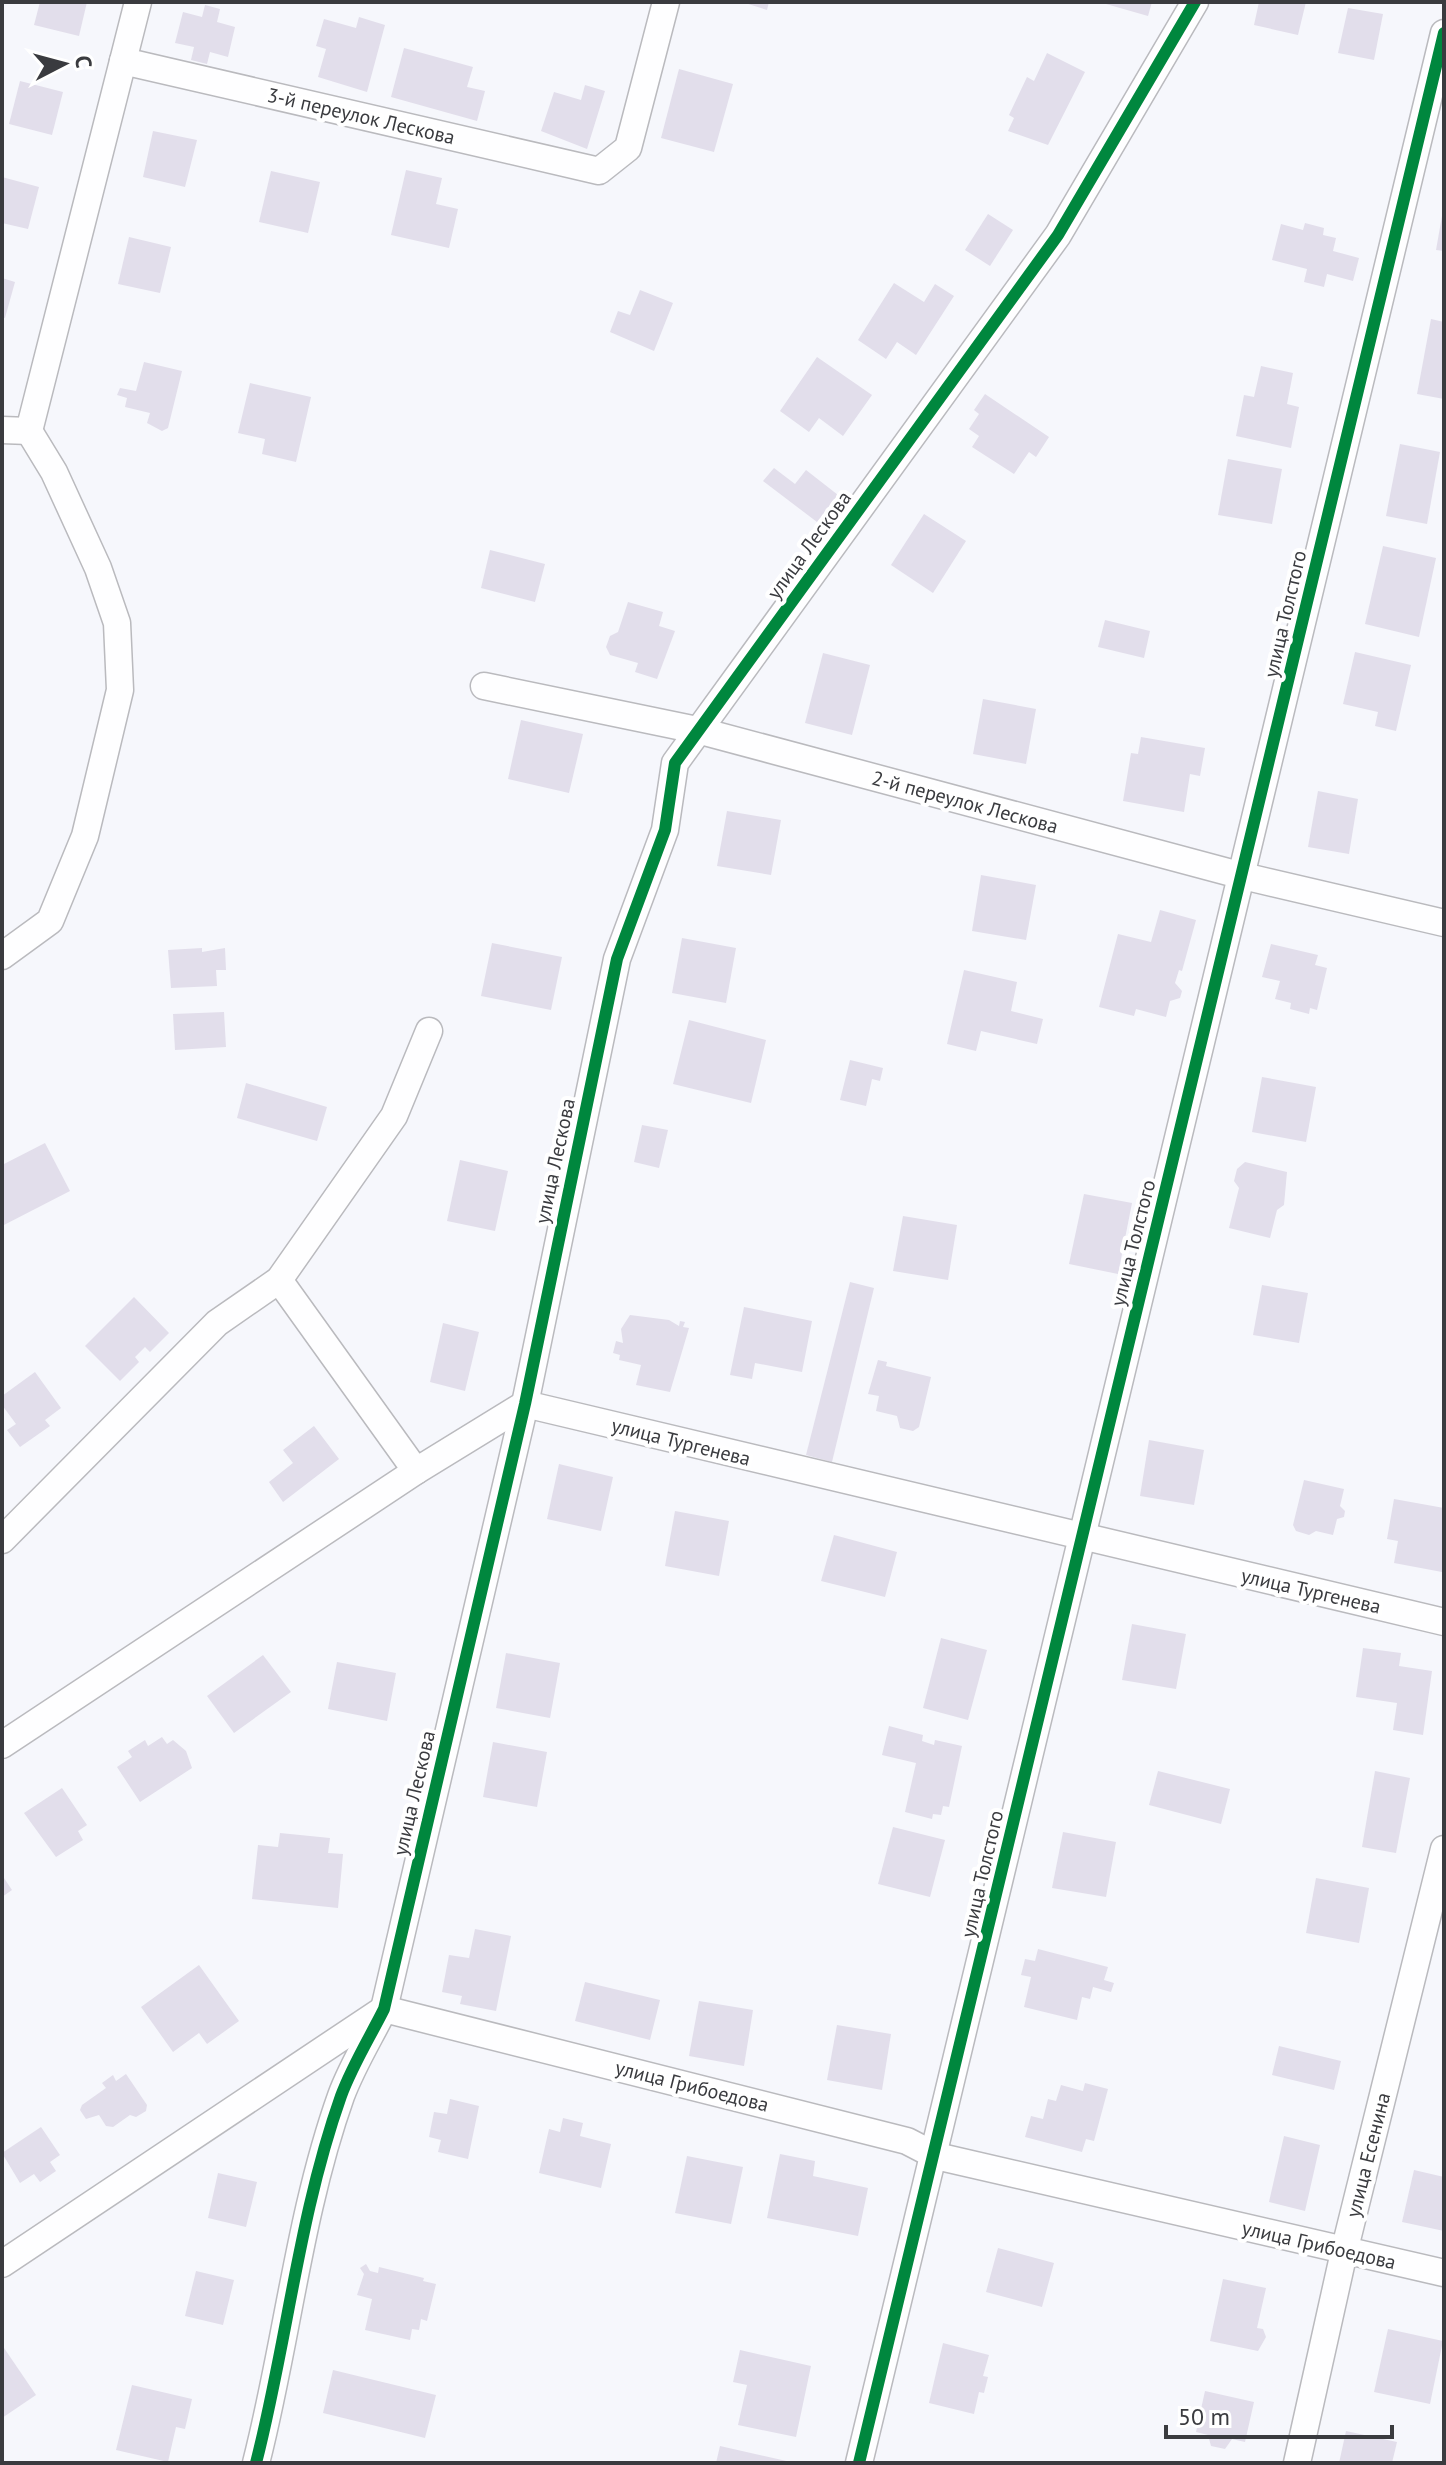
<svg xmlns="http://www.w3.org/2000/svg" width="1446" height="2465" font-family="'PT Sans',sans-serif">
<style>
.building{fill:#e2deeb}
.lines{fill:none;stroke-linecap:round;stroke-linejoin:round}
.street-casing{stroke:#bababe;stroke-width:29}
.street{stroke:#fefeff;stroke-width:26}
.cycleway-casing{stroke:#fff;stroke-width:17}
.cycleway{stroke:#00873e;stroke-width:12}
.labels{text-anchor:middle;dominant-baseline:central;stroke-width:8;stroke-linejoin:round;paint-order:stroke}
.street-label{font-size:20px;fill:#3a3b3f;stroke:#fff}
</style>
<rect width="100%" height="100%" fill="#f6f7fc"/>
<g class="building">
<path d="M40,2H87L79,36L34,25Z"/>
<path d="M742,2H769L767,10Z"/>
<path d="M1099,2H1152L1148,16Z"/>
<path d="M1259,2H1306L1298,35L1254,25Z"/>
<path d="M205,5L220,9L217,22L235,27L228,57L210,52L207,64L191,60L194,47L175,43L183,12L202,17Z"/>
<path d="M1348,8L1383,14L1374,60L1338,53Z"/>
<path d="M359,17L385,25L367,92L318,77L326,49L316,46L324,19L356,28Z"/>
<path d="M404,48L473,67L467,87L485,91L477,121L391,97Z"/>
<path d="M1047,53L1085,72L1048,145L1008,131L1014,118L1009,115L1027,77L1034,81Z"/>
<path d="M679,69L733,84L714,152L661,138Z"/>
<path d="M20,81L63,92L52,135L9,124Z"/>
<path d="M585,85L605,91L587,149L541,131L554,92L581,100Z"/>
<path d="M153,131L197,140L185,187L143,177Z"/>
<path d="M406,170L442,178L436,204L458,209L449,248L391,235Z"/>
<path d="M271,171L320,182L308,233L259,222Z"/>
<path d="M2,177L39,187L28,229L2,223Z"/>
<path d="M988,214L1013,230L990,266L965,250Z"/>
<path d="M1442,216H1444V251L1436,250Z"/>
<path d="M1305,223L1324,228L1323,235L1336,238L1333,251L1359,258L1353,281L1327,274L1324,287L1304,282L1307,269L1272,260L1281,224L1303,230Z"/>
<path d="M129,237L171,247L160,293L118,284Z"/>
<path d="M2,278L15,282L5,318L2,317Z"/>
<path d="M894,283L924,302L935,284L954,296L916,355L897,342L886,359L858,340Z"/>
<path d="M640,290L673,303L654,351L610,332L618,311L630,315Z"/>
<path d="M1431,319L1444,322V399L1417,394Z"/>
<path d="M817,357L872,395L843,436L819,418L809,432L780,411Z"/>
<path d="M144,362L182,371L168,428L162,431L147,423L150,413L125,407L127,398L117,395L120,388L136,391Z"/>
<path d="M1261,366L1293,373L1287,404L1299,407L1291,448L1236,436L1244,395L1254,397Z"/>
<path d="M250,383L311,397L296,462L262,454L265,439L238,433Z"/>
<path d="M985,394L1049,437L1036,457L1029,452L1014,474L972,447L979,436L969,429L979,414L974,410Z"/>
<path d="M1400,444L1440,452L1427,524L1386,516Z"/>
<path d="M1228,459L1282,469L1272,524L1218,515Z"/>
<path d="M774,468L795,484L806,470L838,495L817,522L763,481Z"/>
<path d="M924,514L966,541L933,593L891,565Z"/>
<path d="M1383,546L1436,558L1419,637L1365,624Z"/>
<path d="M490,550L545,564L535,602L481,588Z"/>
<path d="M628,602L663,612L659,626L675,631L657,679L635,672L638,663L610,655L606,647L610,636L618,632Z"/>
<path d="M1105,620L1150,631L1144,658L1098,647Z"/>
<path d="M1355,652L1411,665L1396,731L1375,726L1378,712L1343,704Z"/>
<path d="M823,653L870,665L852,735L805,723Z"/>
<path d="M983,699L1036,709L1026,764L973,754Z"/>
<path d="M521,720L583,734L569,793L508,779Z"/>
<path d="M1141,737L1205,748L1200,776L1190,774L1184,812L1123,801L1131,753L1138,754Z"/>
<path d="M1318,791L1358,799L1349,854L1308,847Z"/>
<path d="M727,811L781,820L771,875L717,866Z"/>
<path d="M981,875L1036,885L1026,940L972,931Z"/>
<path d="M1160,910L1196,920L1182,971L1179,970L1175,983L1182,991L1180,998L1170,1001L1166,1017L1136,1009L1134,1016L1099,1007L1118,934L1151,942Z"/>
<path d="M682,938L736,948L726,1003L672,993Z"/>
<path d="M492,943L562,957L551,1010L481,996Z"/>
<path d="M1271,944L1318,955L1315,965L1327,968L1317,1010L1310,1008L1309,1014L1290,1009L1291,1003L1275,999L1280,981L1262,977Z"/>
<path d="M202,948V952L225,948L226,970H216L217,986L171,988L168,950Z"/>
<path d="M964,970L1017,982L1011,1011L1043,1019L1037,1044L981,1031L976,1051L947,1044Z"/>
<path d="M224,1012L226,1047L175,1050L173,1014Z"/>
<path d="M689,1020L766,1040L751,1103L673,1084Z"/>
<path d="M850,1060L883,1068L880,1081L872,1079L866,1106L840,1100Z"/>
<path d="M1262,1077L1316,1087L1306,1142L1252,1132Z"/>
<path d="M246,1083L327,1107L317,1141L237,1118Z"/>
<path d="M642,1125L668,1130L659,1168L634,1162Z"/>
<path d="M45,1143L70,1191L2,1226V1165Z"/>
<path d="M460,1160L508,1171L495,1231L447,1221Z"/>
<path d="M1245,1162L1287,1172L1284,1205L1277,1210L1270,1238L1229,1228L1239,1188L1234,1181L1237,1169Z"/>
<path d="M1084,1194L1132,1203L1118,1274L1069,1264Z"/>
<path d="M903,1216L957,1225L948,1280L893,1271Z"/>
<path d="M850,1282L874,1288L832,1462L806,1455Z"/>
<path d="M1262,1285L1308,1293L1299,1343L1253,1335Z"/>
<path d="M134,1297L169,1333L150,1352L145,1347L135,1357L139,1362L120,1381L85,1346Z"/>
<path d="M744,1307L812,1321L802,1372L755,1363L752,1379L730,1375Z"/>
<path d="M630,1315L669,1320L679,1326L680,1321L685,1322L683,1327L689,1328L670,1392L636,1385L641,1365L619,1360L620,1355L613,1353L616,1341L623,1343L621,1329Z"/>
<path d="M443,1323L479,1332L465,1391L430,1382Z"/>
<path d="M878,1360L887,1362L886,1366L931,1377L919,1427L913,1431L900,1428L897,1416L876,1411L879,1396L868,1394Z"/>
<path d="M35,1372L61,1408L45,1420L50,1426L20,1447L7,1430L16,1424L2,1405V1396Z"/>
<path d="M314,1426L339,1459L283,1502L269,1482L293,1463L283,1450Z"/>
<path d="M1149,1440L1204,1450L1194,1505L1140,1496Z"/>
<path d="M559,1464L613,1477L601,1531L547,1519Z"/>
<path d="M1304,1480L1344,1489L1340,1506L1345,1511L1344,1517L1337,1519L1333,1535L1316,1531L1309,1535L1296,1531L1293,1525Z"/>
<path d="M1394,1499L1444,1508L1442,1572L1394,1563L1398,1541L1387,1539Z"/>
<path d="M675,1511L729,1521L719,1576L665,1566Z"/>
<path d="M834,1535L897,1552L885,1597L821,1581Z"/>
<path d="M1132,1624L1186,1634L1176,1689L1122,1680Z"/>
<path d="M941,1638L987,1650L968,1720L923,1708Z"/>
<path d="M1363,1648L1401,1653L1399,1666L1432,1671L1423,1735L1393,1730L1397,1703L1356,1697Z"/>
<path d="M506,1653L560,1663L550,1718L496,1708Z"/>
<path d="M263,1655L291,1692L234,1733L207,1696Z"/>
<path d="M337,1662L396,1673L387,1721L328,1709Z"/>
<path d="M889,1726L923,1735L922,1741L934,1745L935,1740L962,1746L949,1807L943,1806L941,1815L933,1814L932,1819L905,1812L916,1763L882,1755Z"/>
<path d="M162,1737L167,1744L173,1740L186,1751L192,1768L140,1802L117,1767L132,1757L128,1751L145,1740L148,1746Z"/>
<path d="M493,1742L547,1752L537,1807L483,1797Z"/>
<path d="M1158,1771L1230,1789L1221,1824L1149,1805Z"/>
<path d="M1375,1771L1410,1778L1396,1853L1362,1847Z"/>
<path d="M62,1788L87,1825L78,1831L83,1840L56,1857L24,1813Z"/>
<path d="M893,1827L945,1840L930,1897L878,1884Z"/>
<path d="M1063,1832L1116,1842L1106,1897L1052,1888Z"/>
<path d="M280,1833L330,1838L328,1853L343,1854L338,1908L252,1899L258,1845L278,1847Z"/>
<path d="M2,1875L12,1890L2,1897Z"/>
<path d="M1316,1878L1369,1888L1359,1943L1306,1933Z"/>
<path d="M475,1929L511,1936L496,2011L460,2004L462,1996L442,1992L449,1955L469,1958Z"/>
<path d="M1038,1949L1108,1967L1104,1980L1114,1983L1111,1992L1093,1987L1090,1999L1082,1997L1077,2020L1024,2007L1031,1977L1021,1975L1025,1959L1035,1961Z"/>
<path d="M199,1965L239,2021L207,2044L199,2033L173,2052L141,2007Z"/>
<path d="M585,1982L660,2000L650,2040L575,2021Z"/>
<path d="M699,2001L753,2010L744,2066L689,2056Z"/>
<path d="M837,2025L891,2034L882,2090L827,2080Z"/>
<path d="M1279,2046L1341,2061L1334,2090L1272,2075Z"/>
<path d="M126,2074L147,2105L146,2111L136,2117L130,2115L113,2127L106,2126L99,2115L86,2119L80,2110L82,2105L106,2088L102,2083L113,2075L116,2081Z"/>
<path d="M1085,2083L1108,2089L1094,2141L1086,2139L1082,2152L1025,2137L1031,2116L1043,2119L1048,2099L1056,2101L1061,2085L1083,2091Z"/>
<path d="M450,2099L479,2106L468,2159L438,2152L441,2140L429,2137L434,2112L447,2114Z"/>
<path d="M563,2118L583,2123L580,2136L611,2144L601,2188L539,2173L549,2129L560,2132Z"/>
<path d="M41,2127L60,2155L50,2162L56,2171L40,2182L34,2174L20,2183L2,2153Z"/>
<path d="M1284,2136L1320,2145L1305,2211L1269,2202Z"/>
<path d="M780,2154L815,2161L813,2176L868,2188L858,2236L767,2218Z"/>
<path d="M687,2156L743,2167L731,2224L675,2213Z"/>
<path d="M1414,2170L1444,2177V2231L1402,2222Z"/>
<path d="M218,2173L257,2182L246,2227L208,2218Z"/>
<path d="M998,2248L1054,2263L1042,2307L986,2292Z"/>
<path d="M366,2264L370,2271L378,2273L379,2267L424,2278L423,2281L436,2284L427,2321L421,2319L419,2330L412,2329L410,2340L365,2330L372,2299L357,2295L364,2274L360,2268Z"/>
<path d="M196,2271L234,2280L223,2325L185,2316Z"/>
<path d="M1223,2279L1266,2288L1257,2328L1263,2329L1266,2337L1258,2351L1210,2341Z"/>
<path d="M1388,2329L1443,2341L1430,2404L1374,2392Z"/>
<path d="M943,2343L989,2355L983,2376L988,2377L984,2393L979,2392L974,2414L929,2403Z"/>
<path d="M2,2345L36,2395L2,2418Z"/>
<path d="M740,2350L811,2366L796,2437L738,2425L747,2385L733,2382Z"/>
<path d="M333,2370L436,2395L425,2438L323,2413Z"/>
<path d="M132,2385L192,2399L185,2429L176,2427L168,2462L116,2450Z"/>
<path d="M1205,2391L1254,2402L1245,2442L1232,2439L1225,2449L1211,2446L1208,2435L1196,2432Z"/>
<path d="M1346,2431L1397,2442L1392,2463H1339Z"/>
<path d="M720,2446L791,2462V2463H716Z"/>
</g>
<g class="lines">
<defs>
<g id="street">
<path d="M123,61L599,171L628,148L666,2"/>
<path d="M2,430L29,431"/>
<path d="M29,431L138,2"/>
<path d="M484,686L697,730L1243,876L1444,923"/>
<path d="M2,956L50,921L85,836L120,690L117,623L98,568L54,472L29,431"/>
<path d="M279,1280L416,1471"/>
<path d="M2,1540L217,1323L279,1280L394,1116L429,1031"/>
<path d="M2,1745L416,1471L525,1404L1444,1622"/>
<path d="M2,2264L384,2009L907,2141L936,2156L1444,2273"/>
<path d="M256,2463C287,2342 299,2214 341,2096C352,2066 370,2037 384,2009L525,1404L617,959L665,830L675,763L1058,235L1195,2"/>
<path d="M859,2463L1444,33"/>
<path d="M1297,2463L1344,2252L1444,1849"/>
</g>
</defs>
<use href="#street" class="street-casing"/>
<use href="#street" class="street"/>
<defs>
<g id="cycleway">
<path d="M256,2463C287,2342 299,2214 341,2096C352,2066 370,2037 384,2009L525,1404L617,959L665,830L675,763L1058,235L1195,2"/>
<path d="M859,2463L1444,33"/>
</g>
</defs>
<use href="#cycleway" class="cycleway-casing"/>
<use href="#cycleway" class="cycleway"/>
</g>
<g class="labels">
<g class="street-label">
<text transform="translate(361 116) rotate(13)">3-й переулок Лескова</text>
<text transform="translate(809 545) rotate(-54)">улица Лескова</text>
<text transform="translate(1285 614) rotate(-77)">улица Толстого</text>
<text transform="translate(965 802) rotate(15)">2-й переулок Лескова</text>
<text transform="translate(555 1161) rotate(-78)">улица Лескова</text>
<text transform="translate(1133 1243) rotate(-76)">улица Толстого</text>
<text transform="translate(681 1442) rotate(14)">улица Тургенева</text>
<text transform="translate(1311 1591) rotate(13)">улица Тургенева</text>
<text transform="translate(414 1793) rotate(-77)">улица Лескова</text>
<text transform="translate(982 1874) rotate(-77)">улица Толстого</text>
<text transform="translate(692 2086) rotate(14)">улица Грибоедова</text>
<text transform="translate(1368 2155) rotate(-76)">улица Есенина</text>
<text transform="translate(1319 2245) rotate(13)">улица Грибоедова</text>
</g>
</g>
<rect width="1446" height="2465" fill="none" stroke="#3a3b3f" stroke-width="8"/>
<g transform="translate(64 64) rotate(84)" stroke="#ffffff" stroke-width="6" paint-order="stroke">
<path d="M0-6L14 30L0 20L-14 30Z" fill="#3a3b3f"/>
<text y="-12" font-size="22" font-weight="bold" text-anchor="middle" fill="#3a3b3f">С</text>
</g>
<path d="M1166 2425v12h226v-12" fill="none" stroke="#3a3b3f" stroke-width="4"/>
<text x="1178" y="2425" font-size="24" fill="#3a3b3f" stroke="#ffffff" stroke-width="6" paint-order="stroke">50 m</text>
</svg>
